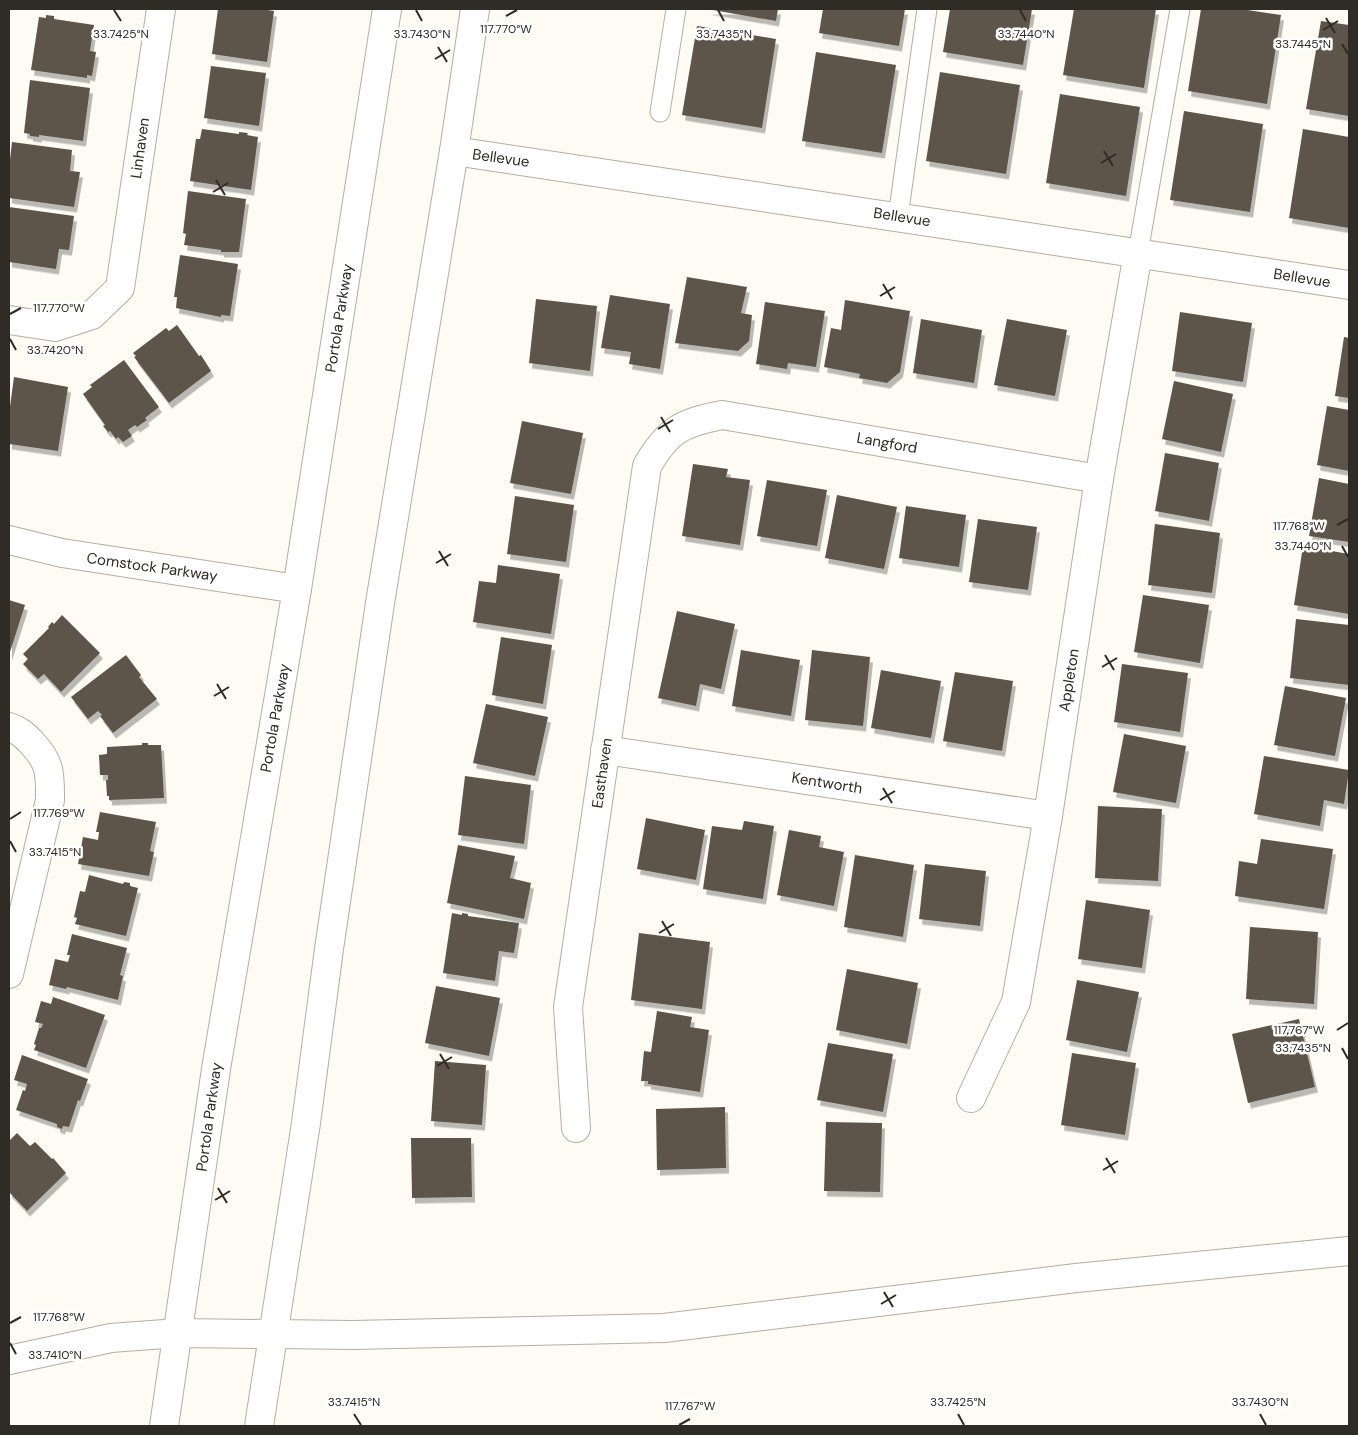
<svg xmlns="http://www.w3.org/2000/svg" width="1358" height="1435" font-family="'DM Sans',sans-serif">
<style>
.building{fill:#5d5548;filter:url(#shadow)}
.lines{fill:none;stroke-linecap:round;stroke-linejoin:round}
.service-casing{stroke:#b7ae9f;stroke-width:21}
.minor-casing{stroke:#b7ae9f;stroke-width:30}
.primary-casing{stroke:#b7ae9f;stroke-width:30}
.motorway-casing{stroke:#b7ae9f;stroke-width:30}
.service{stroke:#fff;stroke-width:19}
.minor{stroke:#fff;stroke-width:28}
.primary{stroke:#fff;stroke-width:28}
.motorway{stroke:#fff;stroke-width:28}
.ticks{fill:none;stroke:#2f2b25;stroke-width:2}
.labels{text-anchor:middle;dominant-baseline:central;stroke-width:5;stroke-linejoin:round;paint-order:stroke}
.street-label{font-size:15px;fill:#2f2b25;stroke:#fff}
.ticks-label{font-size:12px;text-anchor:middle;fill:#2f2b25;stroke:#fff;stroke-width:5;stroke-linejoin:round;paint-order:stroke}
</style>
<defs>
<filter id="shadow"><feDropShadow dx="3" dy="5.5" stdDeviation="0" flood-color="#0004"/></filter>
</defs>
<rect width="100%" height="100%" fill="#fefbf4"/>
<g class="building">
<path d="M218,9H261L274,11L267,62L212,54Z"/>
<path d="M707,9H778L776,21Z"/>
<path d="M823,9H905L899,46L819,33Z"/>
<path d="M950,9H1032L1023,65L943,52Z"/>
<path d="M1074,9H1156L1144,88L1063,75Z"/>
<path d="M1201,9H1241L1281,15L1267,104L1188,91Z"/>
<path d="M46,15L54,16V19L94,25L90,51L96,52L92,76L87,75V78L31,70L39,17L46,18Z"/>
<path d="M1321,21L1349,25V116L1306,109Z"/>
<path d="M697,26L776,39L762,128L682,115Z"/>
<path d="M816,52L896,65L882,153L802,141Z"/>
<path d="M211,66L266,73L259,126L204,118Z"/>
<path d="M940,72L1020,85L1006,174L926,161Z"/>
<path d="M30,80L90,88L83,141L39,135V137L30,136V134L24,133Z"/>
<path d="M1060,94L1140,107L1126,196L1046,183Z"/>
<path d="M1184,111L1263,124L1250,212L1170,200Z"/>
<path d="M202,129L239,134V132L248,133L247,135L258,137L251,190L190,181L196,139H200Z"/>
<path d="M1303,129L1349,137V228L1289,218Z"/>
<path d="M12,142L72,150L70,171L80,172L74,207L9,198V168Z"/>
<path d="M188,191L246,199L239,252H221V250L184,245L186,234L183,233Z"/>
<path d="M9,207L74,216L69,250L59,249L56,269L9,262Z"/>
<path d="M180,255L238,264L230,316L221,315V317L176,308L177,297H174Z"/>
<path d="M687,277L747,287L741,313L752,315L749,341L738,351L675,343Z"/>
<path d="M610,295L670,304L660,369L629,364L631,352L601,348Z"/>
<path d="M536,299L597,306L590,371L529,363Z"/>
<path d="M845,300L910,311L900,372L887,383L859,378L860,374L824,367L831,328L841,330Z"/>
<path d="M765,302L825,311L816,367L788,363L787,369L756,364Z"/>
<path d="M1180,312L1252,323L1243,382L1172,371Z"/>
<path d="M921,319L982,330L974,383L913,373Z"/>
<path d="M1007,319L1067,330L1055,396L994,385Z"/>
<path d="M177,325L199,356L201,355L211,371L169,403L134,357L136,356L133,353L166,328L169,331Z"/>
<path d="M1344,337L1349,338V398L1335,396Z"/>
<path d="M124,360L159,407L145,418L147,420L137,427L135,425L128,430L132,436L123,442L118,437L116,439L110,431L108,432L103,426L105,425L83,394L92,387L90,385Z"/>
<path d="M14,377L68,387L58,451L9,444V414Z"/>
<path d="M1174,381L1233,394L1221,452L1162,439Z"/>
<path d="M1327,406L1349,410V471L1317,465Z"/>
<path d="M522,421L583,433L571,494L510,483Z"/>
<path d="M1165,453L1219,463L1209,521L1155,511Z"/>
<path d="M693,464L728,469L726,477L750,480L740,545L682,536Z"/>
<path d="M1319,478L1349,484V542L1309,536Z"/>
<path d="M767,480L827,490L817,546L757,536Z"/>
<path d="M837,495L897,507L884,569L825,558Z"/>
<path d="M515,496L574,505L566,562L507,554Z"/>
<path d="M906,506L966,515L959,567L899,558Z"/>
<path d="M978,519L1037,527L1028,590L969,582Z"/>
<path d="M1155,524L1220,533L1212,593L1148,585Z"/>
<path d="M1303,546L1349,554V614L1294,605Z"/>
<path d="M498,565L560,574L551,634L473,622L479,581L496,583Z"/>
<path d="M1143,595L1209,605L1200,663L1134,652Z"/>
<path d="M9,600L25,605L9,655Z"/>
<path d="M677,611L735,624L721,689L700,684L696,706L658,698Z"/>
<path d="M62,615L100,653L61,692L44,674L38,679L23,664L28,659L23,654L49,628L48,627L52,622L54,624Z"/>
<path d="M1296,619L1349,625V685L1290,678Z"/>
<path d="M501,637L552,645L543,704L492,695Z"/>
<path d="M741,650L800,660L791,716L732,706Z"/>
<path d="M812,650L870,657L863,726L805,720Z"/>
<path d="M126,655L141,675L139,677L157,699L113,733L100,716L102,715L98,711L88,719L71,697Z"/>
<path d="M1122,664L1188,673L1180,732L1114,722Z"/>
<path d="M881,670L941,681L931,738L871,728Z"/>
<path d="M955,672L1013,681L1002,751L943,741Z"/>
<path d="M1285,686L1346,698L1335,756L1274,745Z"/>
<path d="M486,704L548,717L535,776L473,763Z"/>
<path d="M1124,734L1186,746L1176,803L1113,792Z"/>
<path d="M142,743H148V745H161L164,798L109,800V796H107L106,780H108V775H100L99,755L107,754V747L142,745Z"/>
<path d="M1264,756L1349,770L1344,804L1324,800L1320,826L1254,814Z"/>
<path d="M465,776L531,785L524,844L458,835Z"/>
<path d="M1098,806L1162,809L1158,881L1095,878Z"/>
<path d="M100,812L156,822L150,851L154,852L149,876L78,864L83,837L98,840L99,832H96Z"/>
<path d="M646,818L705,830L696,880L637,869Z"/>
<path d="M744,821L774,826L763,899L703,889L712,826L742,830Z"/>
<path d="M789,830L821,836L819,847L844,852L834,906L777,895Z"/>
<path d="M1261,839L1333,849L1324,909L1235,896L1239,861L1257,864Z"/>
<path d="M458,845L515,856L510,878L531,883L524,919L447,903Z"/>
<path d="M855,855L914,865L903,937L844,927Z"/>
<path d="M925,864L986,871L980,926L919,919Z"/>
<path d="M89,875L123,884L124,882L130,883V886L138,888L126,936L75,924L77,918L74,917L80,891L85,892Z"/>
<path d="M1086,900L1150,910L1142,968L1078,959Z"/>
<path d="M452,913L462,915V913L468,914V916L519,923L514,953L499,951L495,981L443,973Z"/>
<path d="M1250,927L1318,932L1314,1004L1246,999Z"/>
<path d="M639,933L710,942L702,1009L631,1000Z"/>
<path d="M72,934L127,948L120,975L123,976L118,1000L67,987L66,989L49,985L55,959L68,962L70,955H67Z"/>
<path d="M847,969L918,983L907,1044L836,1030Z"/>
<path d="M1077,980L1139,992L1127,1052L1066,1040Z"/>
<path d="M436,986L500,998L489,1056L425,1043Z"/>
<path d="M53,997L105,1015L86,1068L34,1050L36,1045L34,1044L39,1028H41L43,1024L35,1022L41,1001L51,1004Z"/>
<path d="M657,1011L692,1017L690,1027L709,1030L700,1092L648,1084V1081H641L644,1051L651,1052Z"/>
<path d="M1299,1019L1315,1087L1248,1103L1232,1034Z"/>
<path d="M828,1043L893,1054L883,1112L817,1100Z"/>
<path d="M1072,1053L1136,1063L1125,1135L1061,1125Z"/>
<path d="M22,1055L88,1079L80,1101L78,1100L69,1127L63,1126L62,1129L57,1127V1124L16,1110L23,1090L25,1091L27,1084L14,1080Z"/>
<path d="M435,1061L486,1065L482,1125L431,1121Z"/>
<path d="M725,1107L726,1168L657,1170L656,1109Z"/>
<path d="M826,1122L882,1123L880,1192L824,1191Z"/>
<path d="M17,1133L30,1146L35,1142L52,1159L53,1158L66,1173L27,1211L9,1192V1141Z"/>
<path d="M411,1138H471L472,1197L412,1198Z"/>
</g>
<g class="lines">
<defs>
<g id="service">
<path d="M660,112L676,9"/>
<path d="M898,217L927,9"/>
<path d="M1138,253L1180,9"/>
</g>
<g id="minor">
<path d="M454,151L1349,285"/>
<path d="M9,320L55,327L92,315L120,288L161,9"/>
<path d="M9,540L62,553L297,589"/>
<path d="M9,727C20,731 23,734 31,742C51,763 50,773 50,800L9,974"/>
<path d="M605,750L1048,816"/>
<path d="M971,1098L1016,1002L1048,816L1099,479L1138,253"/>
<path d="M576,1128L568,1007L647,466C668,430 681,423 722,415L1099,479"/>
</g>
<g id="primary">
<path d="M164,1426L216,1069L297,589L387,9"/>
<path d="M259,1426L306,1123L329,949L380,603L454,151L475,9"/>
</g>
<path id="motorway" d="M9,1360L111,1338L178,1333L353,1335L664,1328L1076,1278L1349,1251"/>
</defs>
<use href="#service" class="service-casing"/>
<use href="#minor" class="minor-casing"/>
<use href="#primary" class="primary-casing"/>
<use href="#motorway" class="motorway-casing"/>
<use href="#service" class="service"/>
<use href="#minor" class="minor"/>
<use href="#primary" class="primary"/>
<use href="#motorway" class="motorway"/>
</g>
<path class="ticks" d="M114,10L121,21M416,10L422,21M718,10L724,21M1020,10L1026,21M506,16L517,10M1326,18L1335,33M1323,30L1338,21M1342,44L1348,54M438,47L447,62M435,59L450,50M1104,151L1113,166M1101,163L1116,154M216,180L225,195M213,192L228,183M883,284L892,299M880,296L895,287M10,314L21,308M10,339L16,350M661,417L670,432M658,429L673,420M1337,525L1348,519M1342,546L1348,557M439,551L448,566M436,563L451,554M1105,655L1114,670M1102,667L1117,658M217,684L226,699M214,696L229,687M883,788L892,803M880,800L895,791M10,819L21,812M10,841L16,852M662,921L671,936M659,933L674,924M1337,1030L1348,1023M1342,1048L1348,1059M440,1054L449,1069M437,1066L452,1057M1106,1158L1115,1173M1103,1170L1118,1161M218,1188L227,1203M215,1200L230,1191M884,1292L893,1307M881,1304L896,1295M10,1323L21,1317M10,1343L16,1354M354,1414L361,1425M958,1414L964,1425M1260,1414L1266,1425M679,1425L690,1419"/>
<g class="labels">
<g class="street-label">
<text transform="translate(140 148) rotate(-82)">Linhaven</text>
<text transform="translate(501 158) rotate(8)">Bellevue</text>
<text transform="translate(902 217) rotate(9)">Bellevue</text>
<text transform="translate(1302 278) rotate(9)">Bellevue</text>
<text transform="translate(339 318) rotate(-81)">Portola Parkway</text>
<text transform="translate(887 443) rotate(10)">Langford</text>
<text transform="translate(152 567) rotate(8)">Comstock Parkway</text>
<text transform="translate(1069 680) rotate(-81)">Appleton</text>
<text transform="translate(275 718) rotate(-80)">Portola Parkway</text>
<text transform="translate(602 773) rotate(-82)">Easthaven</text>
<text transform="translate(827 783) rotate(9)">Kentworth</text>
<text transform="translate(209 1117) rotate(-82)">Portola Parkway</text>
</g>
</g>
<g class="ticks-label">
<text x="506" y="33">117.770°W</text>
<text x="121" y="38">33.7425°N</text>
<text x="422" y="38">33.7430°N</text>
<text x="724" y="38">33.7435°N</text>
<text x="1026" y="38">33.7440°N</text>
<text x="1303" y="48">33.7445°N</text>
<text x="59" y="312">117.770°W</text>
<text x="55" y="354">33.7420°N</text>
<text x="1299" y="530">117.768°W</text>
<text x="1303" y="550">33.7440°N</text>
<text x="59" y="817">117.769°W</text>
<text x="55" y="856">33.7415°N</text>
<text x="1299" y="1034">117.767°W</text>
<text x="1303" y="1052">33.7435°N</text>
<text x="59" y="1321">117.768°W</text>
<text x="55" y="1359">33.7410°N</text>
<text x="354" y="1406">33.7415°N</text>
<text x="958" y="1406">33.7425°N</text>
<text x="1260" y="1406">33.7430°N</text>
<text x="690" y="1410">117.767°W</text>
</g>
<rect width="1358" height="1435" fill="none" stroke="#2f2b25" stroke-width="20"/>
</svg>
